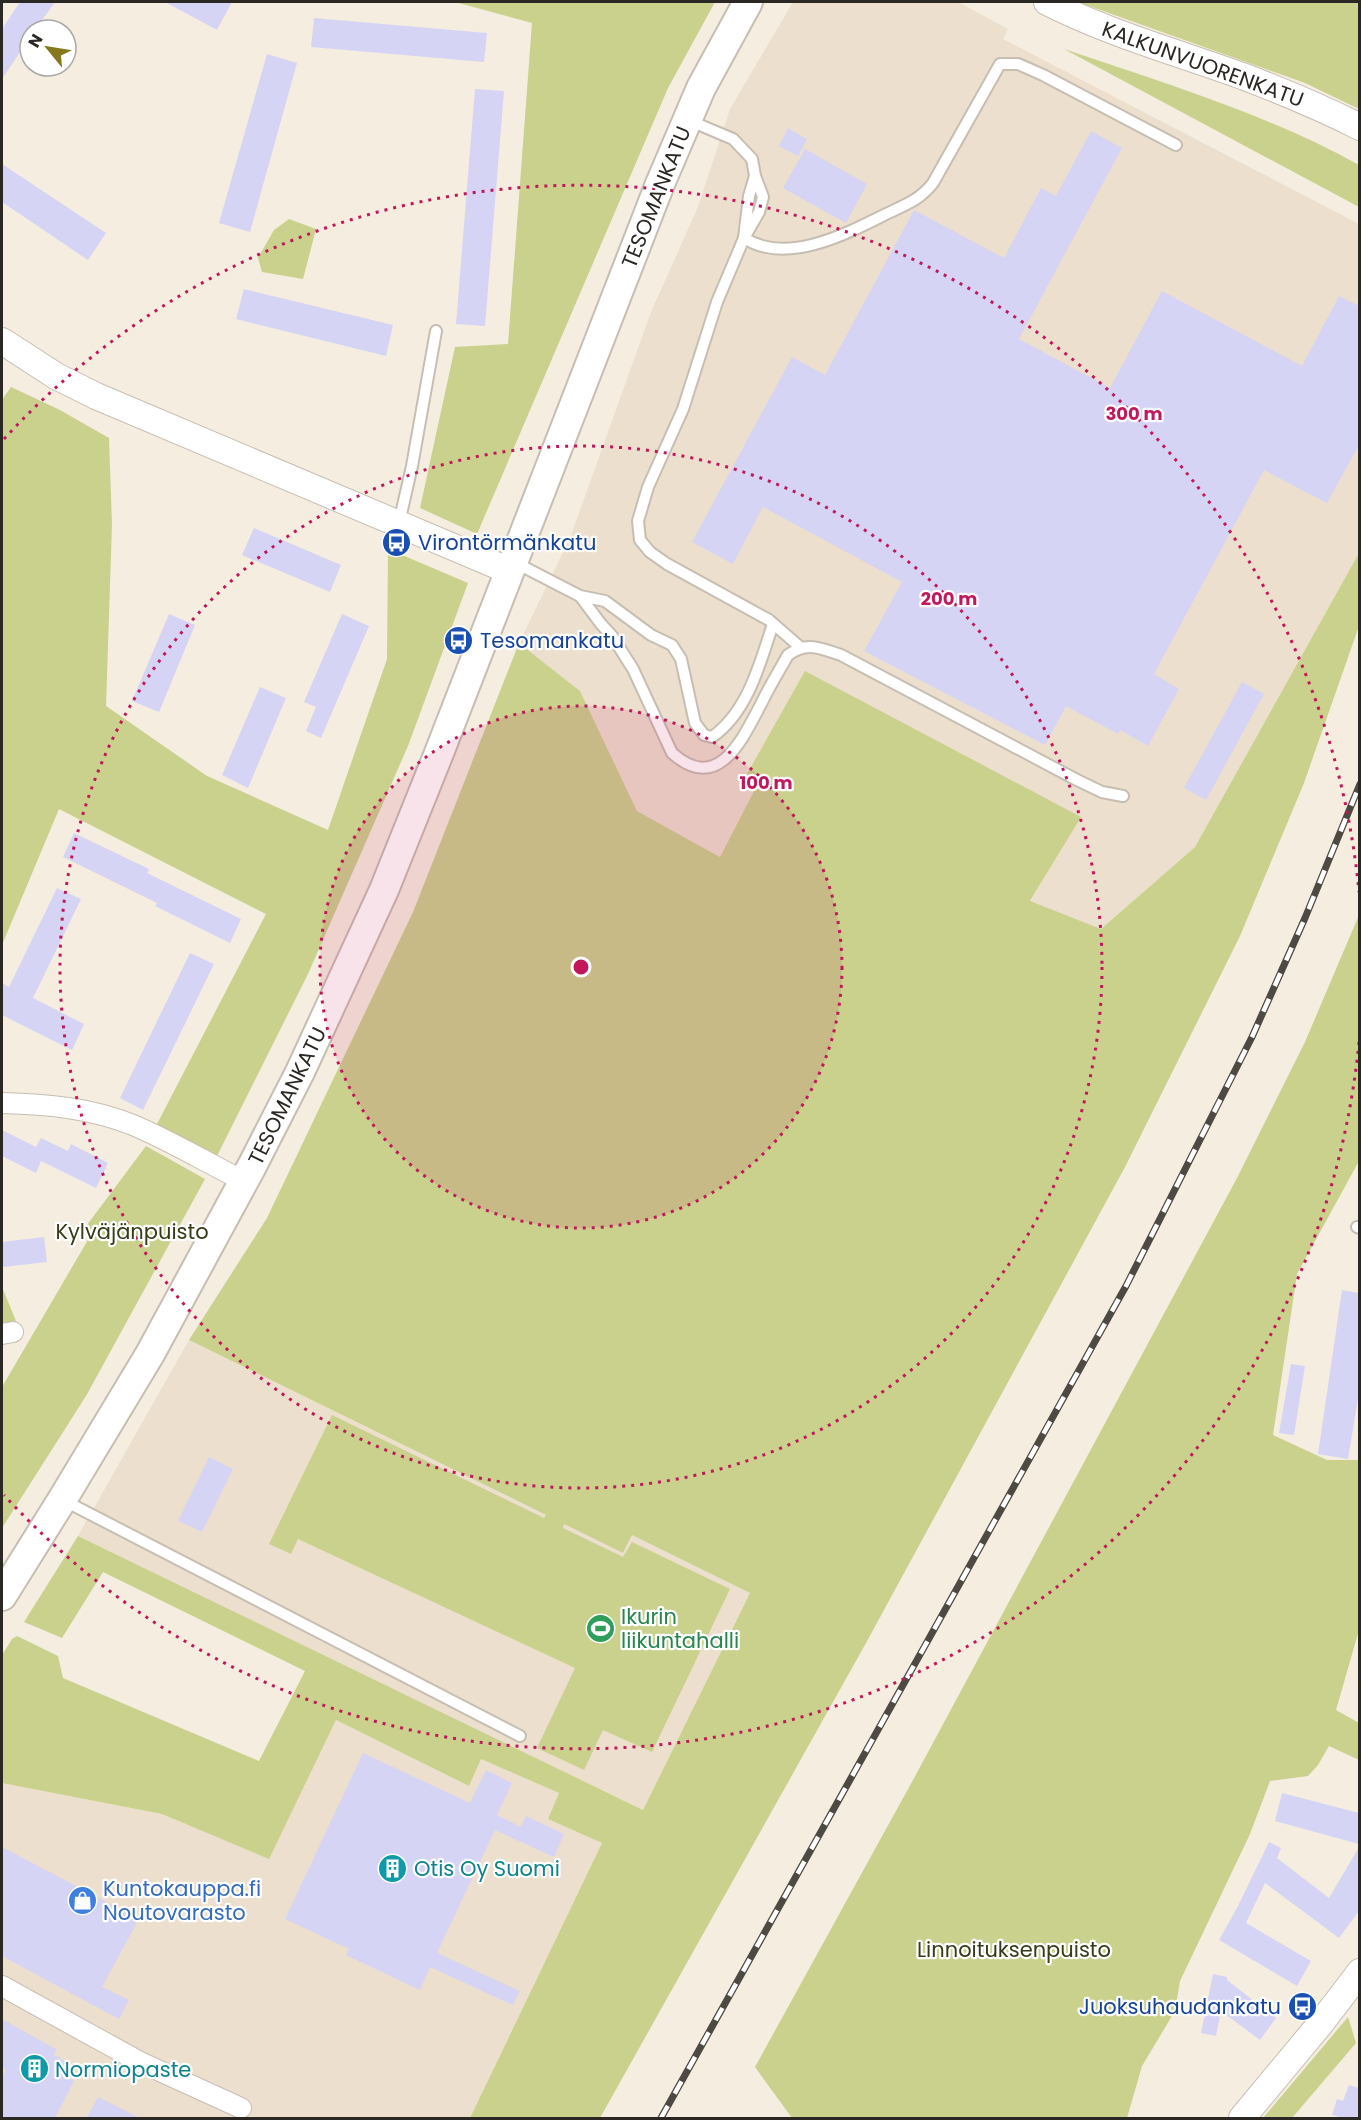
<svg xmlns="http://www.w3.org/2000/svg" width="1361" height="2120" font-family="Poppins,sans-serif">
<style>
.built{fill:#ecdfcd}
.green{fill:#c9d18d}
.building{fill:#d6d4f4}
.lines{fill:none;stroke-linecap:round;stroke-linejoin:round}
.service-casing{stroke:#c7beb2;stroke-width:14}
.minor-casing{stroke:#c7beb2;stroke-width:22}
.tertiary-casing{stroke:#c7beb2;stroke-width:28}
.secondary-casing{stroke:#c7beb2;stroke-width:32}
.service{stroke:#fff;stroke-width:10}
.minor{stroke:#fff;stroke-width:20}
.tertiary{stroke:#fff;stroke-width:26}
.secondary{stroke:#fff;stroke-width:28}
.rail-casing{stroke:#4d4943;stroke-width:7}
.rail{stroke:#fff;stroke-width:4.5;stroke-dasharray:14;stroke-linecap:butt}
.ring{fill:none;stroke:#c2185b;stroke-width:3;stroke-dasharray:3 6}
.labels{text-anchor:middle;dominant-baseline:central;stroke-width:4.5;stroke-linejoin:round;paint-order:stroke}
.street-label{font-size:21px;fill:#2b2823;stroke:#fff}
.transit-label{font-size:21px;fill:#164399;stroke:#fff;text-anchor:start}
.park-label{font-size:21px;fill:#373b17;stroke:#fff}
.leisure-label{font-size:21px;fill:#27864d;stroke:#fff;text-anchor:start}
.culture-label{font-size:21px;fill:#0d838f;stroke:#fff;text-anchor:start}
.shop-label{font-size:21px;fill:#366cbe;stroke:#fff;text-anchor:start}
.centre{fill:#c2185b;stroke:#fff;stroke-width:3}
.ring-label{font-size:18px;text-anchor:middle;font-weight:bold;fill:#c2185b;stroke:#fff;stroke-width:4.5;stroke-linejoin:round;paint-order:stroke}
</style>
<rect width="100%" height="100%" fill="#f5ede0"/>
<g class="built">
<path d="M793,2H958L1008,29L1003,39L1359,224V553L1195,847L1101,929L1030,902L1080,817L755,789L720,857L637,811L580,691L519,643L570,538L651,312L698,207L730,109Z"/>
<path d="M189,1340L623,1553L632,1535L750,1593L643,1810L78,1536Z"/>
<path d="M336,1720L469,1786L481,1759L559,1793L548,1819L602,1843L470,2118H2V1783L162,1814L269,1858Z"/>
</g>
<g class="green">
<path d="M455,2H715L668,88L477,534L420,508L455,347L508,344L532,23Z"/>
<path d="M1078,2H1359V109L1305,83Z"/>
<path d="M1064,49C1164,83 1267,114 1359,165V207Z"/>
<path d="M289,219L316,229L303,279L262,272L258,258L274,230Z"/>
<path d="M11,387L60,410L109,438L112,524L106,706L207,776L328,830L387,659L388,549L468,583L408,746L308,974L217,1156L157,1124L266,914L59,809L2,945V400Z"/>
<path d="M1359,553V626L1304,783L1240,936L1125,1167L866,1643L600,2118H470L602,1843L548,1819L559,1793L481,1759L469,1786L336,1720L269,1859L162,1814L2,1783V1655L12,1639L17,1636L58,1656L63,1678L259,1761L305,1671L103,1572L62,1638L24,1622L78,1536L643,1810L750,1593L632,1535L623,1553L564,1524L563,1528L623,1557L632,1542L730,1589L652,1752L603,1730L584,1770L537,1748L575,1668L298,1539L291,1554L269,1544L332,1415L544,1518L546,1515L189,1340L267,1218L413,912L519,643L580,691L637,811L720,857L755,789L747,774L805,671L1081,817L1030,901L1101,929L1195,847Z"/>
<path d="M1359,915V1161L1297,1274L1273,1435L1327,1460H1359V1630L1336,1710L1359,1723V1760L1329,1746L1318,1765L1308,1776L1270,1781L1250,1834L1180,1981L1175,2011L1142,2066L1127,2118H792L755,2067L913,1780L1237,1178L1305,1042Z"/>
<path d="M146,1146L205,1179L86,1396L2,1528V1387L92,1233L84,1229Z"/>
<path d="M2,1287L16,1321L2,1323Z"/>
<path d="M1348,2017L1356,2043L1292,2118H1263Z"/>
</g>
<g class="building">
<path d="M20,2H55L35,30H30V37L2,79V29Z"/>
<path d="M165,2H232L217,30Z"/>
<path d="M314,18L487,33L484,62L311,47Z"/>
<path d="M267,54L297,63L250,232L219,223Z"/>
<path d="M475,89L504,91L485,326L456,324Z"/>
<path d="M788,128L807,139L798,156L779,146Z"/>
<path d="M1091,131L1122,148L1019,339L1110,388L1162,291L1302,366L1339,296L1359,306V445L1327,503L1264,470L1154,674L1179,689L1148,746L1120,730L1118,734L1066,706L1045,745L864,651L902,582L763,507L733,564L692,542L792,357L825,375L914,210L1004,258L1041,188L1056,196Z"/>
<path d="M805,149L867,184L846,223L783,188Z"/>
<path d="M2,164L106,233L88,260L2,202Z"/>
<path d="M244,289L393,325L386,356L236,319Z"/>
<path d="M254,528L341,565L330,592L242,555Z"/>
<path d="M169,614L195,625L159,712L132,701Z"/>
<path d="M342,614L369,626L321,738L306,731L316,707L304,702Z"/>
<path d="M1242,682L1264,694L1206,800L1184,788Z"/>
<path d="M260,687L286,698L248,788L222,775Z"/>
<path d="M74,833L149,869L147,873L241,919L230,943L155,906L157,903L63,857Z"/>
<path d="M57,888L81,899L33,998L84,1024L72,1050L2,1015V983L9,987Z"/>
<path d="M190,953L214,964L143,1110L120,1098Z"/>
<path d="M2,1130L36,1147L41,1138L68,1151L71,1144L108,1163L96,1188L41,1161L36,1173L2,1156Z"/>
<path d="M44,1237L47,1262L3,1267L2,1242Z"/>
<path d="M1342,1290L1359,1293V1392L1348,1459L1318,1454Z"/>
<path d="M1291,1364L1305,1366L1294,1435L1279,1433Z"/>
<path d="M209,1457L233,1469L202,1532L178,1521Z"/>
<path d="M363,1753L470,1803L486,1770L512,1783L497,1815L521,1827L526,1816L564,1834L554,1857L495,1830L437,1953L520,1991L513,2005L430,1967L420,1990L346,1955L349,1949L285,1919Z"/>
<path d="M1282,1793L1359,1813V1844L1275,1821Z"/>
<path d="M1269,1842L1281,1848L1277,1858L1329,1898L1359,1847V1911L1339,1938L1265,1883L1246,1923L1311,1961L1297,1986L1219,1940L1238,1906Z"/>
<path d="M2,1847L139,1919L102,1987L129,2000L119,2019L2,1956Z"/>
<path d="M1213,1974L1227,1977V1980L1276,2018L1260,2040L1221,2011L1216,2036L1201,2033Z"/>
<path d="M2,2019L56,2049L54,2055L67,2062L61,2074L74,2081L55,2118H2V2079L6,2070L2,2067Z"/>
<path d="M1349,2085L1359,2088V2118H1344L1332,2115L1337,2099L1343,2101Z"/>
<path d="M98,2097L140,2118H87Z"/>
</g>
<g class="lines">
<defs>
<g id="service">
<path d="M688,120L733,139L752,159L755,176L749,196L744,238L717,302L683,409L648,487L638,521L640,540L650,552L667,564L769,620L800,647"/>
<path d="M755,176L763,197L759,212L744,238C786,265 844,235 884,215C904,205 919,201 933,183L1000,64H1018L1043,75L1176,145"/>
<path d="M399,523L412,466L436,331"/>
<path d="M514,562L580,596L605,601L651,635L672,645L681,659L695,723L704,735L712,737C748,712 760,663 773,624"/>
<path d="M580,596L601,624L612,636L633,669L672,753C718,794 742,740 761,704C769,687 779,671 788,655C807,641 820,648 841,655L1077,780L1102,792L1123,796"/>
<path d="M1357,1227L1360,1228"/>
<path d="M63,1500L520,1736"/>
</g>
<g id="minor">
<path d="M2,1103C46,1104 91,1108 133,1125C171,1141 207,1163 244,1181"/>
<path d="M2,1334L13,1332"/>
<path d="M2,1986L140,2062L241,2108"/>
</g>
<g id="tertiary">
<path d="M1047,2C1110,34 1179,53 1245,77C1284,92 1322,108 1360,127"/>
<path d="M2,341L56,376L96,396L510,571"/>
<path d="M1242,2118L1321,2023L1360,1972"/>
</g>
<path id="secondary" d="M2,1596L62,1500L150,1354L252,1166L300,1072L384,890L439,753L660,184L701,88L748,2"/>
</defs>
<use href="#service" class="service-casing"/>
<use href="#minor" class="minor-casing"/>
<use href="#tertiary" class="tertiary-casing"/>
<use href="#secondary" class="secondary-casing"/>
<use href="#service" class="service"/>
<use href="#minor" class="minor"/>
<use href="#tertiary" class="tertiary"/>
<use href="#secondary" class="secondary"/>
<defs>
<path id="rail" d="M661,2118L1126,1286L1252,1037L1305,918L1360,784"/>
</defs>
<use href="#rail" class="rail-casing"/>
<use href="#rail" class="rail"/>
</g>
<circle cx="581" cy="967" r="261" fill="#c2185b" fill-opacity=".12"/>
<g class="ring">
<circle cx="581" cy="967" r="261"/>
<circle cx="581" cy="967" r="521"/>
<path d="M1359 1042A782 782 0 0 1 4 1495M4 439A782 782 0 0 1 1359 892"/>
</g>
<defs>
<symbol id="bus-disc" viewBox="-11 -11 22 22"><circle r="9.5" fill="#1a4fb4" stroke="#fff"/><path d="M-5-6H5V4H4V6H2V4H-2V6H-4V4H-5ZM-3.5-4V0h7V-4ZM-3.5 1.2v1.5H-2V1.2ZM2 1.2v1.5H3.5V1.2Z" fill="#fff"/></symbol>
<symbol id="stadium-disc" viewBox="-11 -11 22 22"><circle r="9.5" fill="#2e9e5b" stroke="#fff"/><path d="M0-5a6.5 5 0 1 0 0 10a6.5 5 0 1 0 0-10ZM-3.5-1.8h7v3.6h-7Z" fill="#fff"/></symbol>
<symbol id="building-disc" viewBox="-11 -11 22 22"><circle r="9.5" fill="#0f9aa8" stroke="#fff"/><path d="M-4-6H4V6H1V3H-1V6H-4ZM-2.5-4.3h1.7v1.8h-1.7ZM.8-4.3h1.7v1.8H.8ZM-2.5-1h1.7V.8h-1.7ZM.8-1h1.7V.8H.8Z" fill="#fff"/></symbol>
<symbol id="shop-disc" viewBox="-11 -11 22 22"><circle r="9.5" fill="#3f7fe0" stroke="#fff"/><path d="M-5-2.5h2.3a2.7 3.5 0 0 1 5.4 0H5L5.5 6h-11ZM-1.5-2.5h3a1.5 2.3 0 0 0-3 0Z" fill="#fff"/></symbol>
</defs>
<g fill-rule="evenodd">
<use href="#bus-disc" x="380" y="526" width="33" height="33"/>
<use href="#bus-disc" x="442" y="624" width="33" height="33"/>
<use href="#stadium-disc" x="584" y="1612" width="33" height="33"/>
<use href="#building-disc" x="376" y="1852" width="33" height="33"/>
<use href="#shop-disc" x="66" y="1884" width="33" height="33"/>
<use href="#bus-disc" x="1286" y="1990" width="33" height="33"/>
<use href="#building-disc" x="18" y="2052" width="33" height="33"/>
</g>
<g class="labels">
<g class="street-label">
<text transform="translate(1203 64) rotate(20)">KALKUNVUORENKATU</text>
<text transform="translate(656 197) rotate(-68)">TESOMANKATU</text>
<text transform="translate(287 1096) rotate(-64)">TESOMANKATU</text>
</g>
<g class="transit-label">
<text x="418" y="542">Virontörmänkatu</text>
<text x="480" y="640">Tesomankatu</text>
<text x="1281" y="2006" text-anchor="end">Juoksuhaudankatu</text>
</g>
<g class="park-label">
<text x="132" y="1231">Kylväjänpuisto</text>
<text x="1014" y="1949">Linnoituksenpuisto</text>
</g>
<g class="leisure-label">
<text x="621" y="1616">Ikurin<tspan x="621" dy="24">liikuntahalli</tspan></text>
</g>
<g class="culture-label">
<text x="414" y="1868">Otis Oy Suomi</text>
<text x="55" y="2069">Normiopaste</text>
</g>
<g class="shop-label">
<text x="103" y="1888">Kuntokauppa.fi<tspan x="103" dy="24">Noutovarasto</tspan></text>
</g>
</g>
<circle cx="581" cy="967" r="9" class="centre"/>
<g class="ring-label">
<text x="1134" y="420">300 m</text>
<text x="949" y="605">200 m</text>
<text x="766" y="789">100 m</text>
</g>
<rect width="1361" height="2120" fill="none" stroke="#2b2823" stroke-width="6"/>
<g transform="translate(48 48) rotate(300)"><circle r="28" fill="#ffffff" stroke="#aaa9a7" stroke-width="1.5"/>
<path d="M0-4.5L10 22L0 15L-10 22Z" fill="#86781d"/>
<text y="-9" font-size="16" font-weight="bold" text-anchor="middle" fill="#2b2823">N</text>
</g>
</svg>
